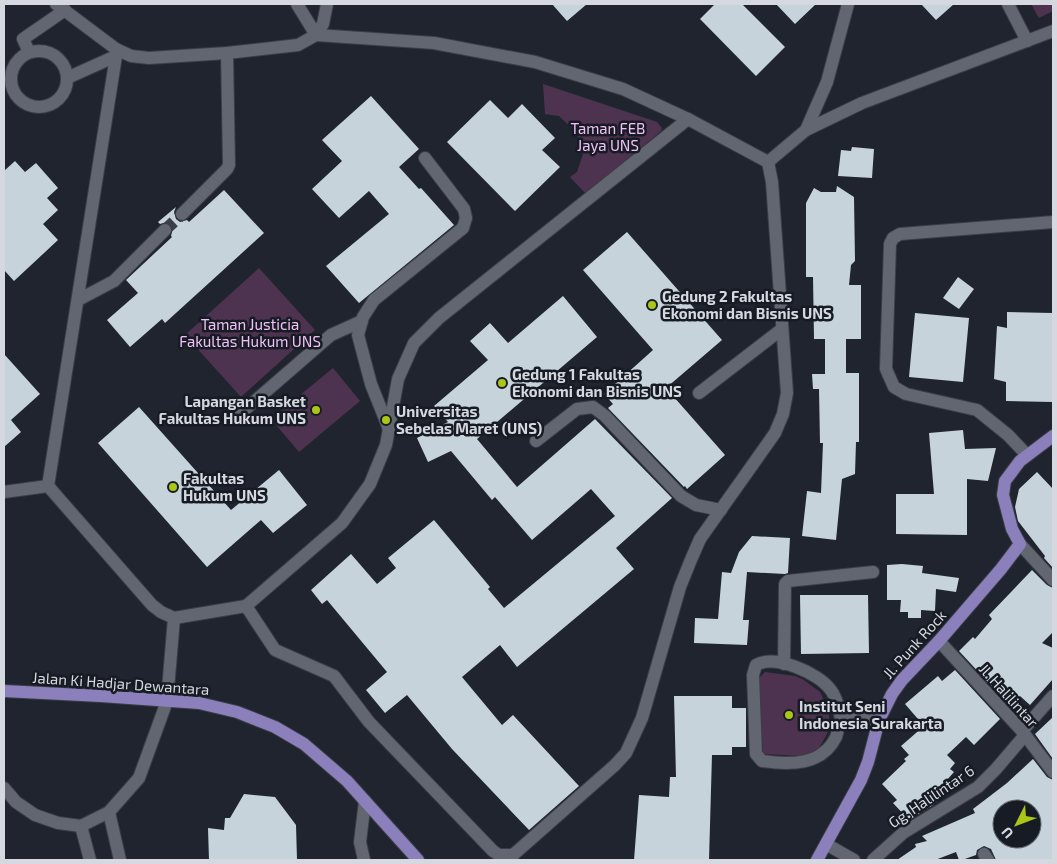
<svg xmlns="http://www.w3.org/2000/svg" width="1057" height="864" font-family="'Exo 2',sans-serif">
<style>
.green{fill:#4e3351}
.building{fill:#c6d3db;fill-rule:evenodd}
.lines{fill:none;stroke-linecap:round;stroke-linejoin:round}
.minor-tunnel{stroke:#3b3f48;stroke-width:12;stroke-dasharray:12 6;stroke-linecap:butt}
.minor-casing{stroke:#3b3e46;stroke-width:14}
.major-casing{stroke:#3b3e46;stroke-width:14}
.minor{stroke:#616671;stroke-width:12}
.major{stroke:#8c80bc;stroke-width:12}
.poi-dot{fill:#aac718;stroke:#171b24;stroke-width:2}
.labels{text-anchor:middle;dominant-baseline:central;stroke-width:5;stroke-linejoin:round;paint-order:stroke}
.park-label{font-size:15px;fill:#f1c0f7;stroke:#171b24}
.poi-label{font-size:15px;font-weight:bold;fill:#d5d8de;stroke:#171b24;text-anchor:start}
.street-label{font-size:15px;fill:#d5d8de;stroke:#171b24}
</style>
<rect width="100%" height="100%" fill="#20242e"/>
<g class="green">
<path d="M1031,4H1053V11L1039,18Z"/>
<path d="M543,84L657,122L662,128L661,131L586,194L570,177L577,172L583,154L577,133L559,116L545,114Z"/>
<path d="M259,268L315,330L241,397L185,335Z"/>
<path d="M333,368L360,401L299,452L271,419Z"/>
<path d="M765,672L795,676L804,680L820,692L829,711V726L827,734L819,748L810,753L800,756L763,754L758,690L760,677Z"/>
</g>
<g class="building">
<path d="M552,4H587L567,21Z"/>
<path d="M715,4H742L785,47L756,76L700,19Z"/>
<path d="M776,4H816L795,24Z"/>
<path d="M921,4H954L936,20Z"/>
<path d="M371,96L419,149L399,167L419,189L421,188L454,225L359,303L326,266L389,214L369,191L339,218L312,189L342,161L322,140Z"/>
<path d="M490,100L508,118L522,104L555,138L542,150L560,167L515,211L447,142Z"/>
<path d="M852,147L874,149L872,178L838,176L841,150L851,151Z"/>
<path d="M15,161L25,172L36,163L58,188L47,198L58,210L43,224L58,240L14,281L4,270V171Z"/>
<path d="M837,186L854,197L855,261L851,265L849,285H861V339H846V373H859V442H856L855,474L842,479L836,540L802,536L807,491L821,493L823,443H820L819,389H813L812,374H825V339H814L813,277H806V203L814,188L821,192H836Z"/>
<path d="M224,190L264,233L165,323L162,319L130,347L107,320L138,293L126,280L172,237L171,236L173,228L171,225L167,222L160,224L158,222L176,207L174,212L176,219L180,222L187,220L189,222Z"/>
<path d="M627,232L722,340L666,388L725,455L687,489L685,486L684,487L608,408L613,404L604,394L653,350L583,270Z"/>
<path d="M958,277L974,289L959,309L943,298Z"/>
<path d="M563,296L597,337L477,439L517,487L595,419L672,498L616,548L634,569L517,667L500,645L462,677L502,725L513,715L579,786L529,830L452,749L407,695L385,713L366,690L387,672L327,600L322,604L311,590L351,554L377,584L396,568L388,558L434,520L490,587L488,589L504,608L615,516L591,489L532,540L495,497L492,500L451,451L428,462L417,438L448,422L434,406L488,360L470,341L490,323L508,343Z"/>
<path d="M1007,312L1053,313V402L1006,401V382L994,379L997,326L1007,328Z"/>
<path d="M915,313L969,318L963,382L909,377Z"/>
<path d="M4,354L40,394L11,420L21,432L4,447Z"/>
<path d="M139,407L231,510L279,470L307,505L273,533L261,520L207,567L98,443Z"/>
<path d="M963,430L965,449L996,448L988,481L967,479V535L896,534V494H934L929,433Z"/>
<path d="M1037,472L1053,489V568L1044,558L1045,556L1018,521L1015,507L1019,489Z"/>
<path d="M752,536L790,538L788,573L785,574L747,572L743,620H749L747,645L694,643L695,618L718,619L722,572L731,573L739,552Z"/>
<path d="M902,564L923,566L922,573L959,578L956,592L936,589L935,611L921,610V618H908V612H900L901,600H887V565Z"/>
<path d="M1032,570L1047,585L1053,588V632L1042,643L1053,648V679L1030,705L1020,696L1010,706L959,651L973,637L975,639L992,619L989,615Z"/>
<path d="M800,595H868L869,653L801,654Z"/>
<path d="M955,670L1000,719L974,745L966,737L947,755L955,763L950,769L954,772L938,790L944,795L933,805L909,820L893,803L897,800L882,784L906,761L904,759L909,755L901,746L924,726L905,704L938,676L942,681Z"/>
<path d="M674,696H732V708H746V747H732V755H712L709,860H634L639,795L669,797L670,777H676Z"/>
<path d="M1053,717V759L1035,734Z"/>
<path d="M1033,759L1047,777L1053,780V860H996L991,849L984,846L977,850L976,855L962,860H959L956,852L935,860H897L916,847L915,844L927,841L922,836L975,813L973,809L1007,783ZM1002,809H1032V839H1002Z"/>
<path d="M244,794L275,797L296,825L297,860H209L208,828L224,830L225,818H230Z"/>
</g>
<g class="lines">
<path class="minor-tunnel" d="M165,230L182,214"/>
<defs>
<g id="minor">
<path d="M56,4L116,49L131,56L149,58L227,53L298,45L316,35L323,24L327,4"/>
<path d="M297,4L316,35"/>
<path d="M1008,4L1027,41"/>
<path d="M316,35L434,43L535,62L623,89L688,119L768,162L806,130L862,103L1053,31"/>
<circle cx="39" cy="79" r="28"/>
<path d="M29,52L23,39L65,10"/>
<path d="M67,78L116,56"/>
<path d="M806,130L827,82L848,4"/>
<path d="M182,214L227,169L229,165L227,53"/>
<path d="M78,300L114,281L165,230"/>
<path d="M699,393L782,329"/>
<path d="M241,413L331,335L362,321"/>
<path d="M389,429L371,384L358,335L363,317L374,300L463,228L466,218L464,209L425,158"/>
<path d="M536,441L577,409L593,407L605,416L681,496L696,505L721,510"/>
<path d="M1027,455L1008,435L977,410L906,394L894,387L886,369L890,244L893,238L900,234L1053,222"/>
<path d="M48,486L116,56V49"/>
<path d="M4,492L48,486L152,605L161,612L174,618L246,606L342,523L370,484L386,445L398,379L414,343L439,318L688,119"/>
<path d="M1020,544L1053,580"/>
<path d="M246,606L275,650L334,676L369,722L493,851L499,855H513L615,765L626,753L642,718L680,587L690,562L700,539L775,433L783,414L787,393L772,182L768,162"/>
<path d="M939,641L1022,731L1053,772"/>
<path d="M784,664L785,584L788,581L873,572"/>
<path d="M841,718C838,708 837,697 830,689C818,673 775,654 756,665L753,675L756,754L762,761C789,765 822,766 836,737C838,731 839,724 841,718L879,720"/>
<path d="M1022,731L1053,696"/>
<path d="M4,788L16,802L35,815L58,823L81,826L109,812L139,778L167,701L174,618"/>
<path d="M109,812L120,860"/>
<path d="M81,826L90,860"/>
<path d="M826,844L854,860"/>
<path d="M984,854L988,860"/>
<path d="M364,860L360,842L365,801"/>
<path d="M873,860L903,833L978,787L996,769L1025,735"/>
</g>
<g id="major">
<path d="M4,691L101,696L199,703L237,712L275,727L304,744L347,781L418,860"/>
<path d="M817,860L861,780L868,762L879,720L892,694L902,680L939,641L1001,569L1020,544L1012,529L1003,495L1005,481L1020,461L1053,436"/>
</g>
</defs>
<use href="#minor" class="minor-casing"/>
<use href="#major" class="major-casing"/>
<use href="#minor" class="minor"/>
<use href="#major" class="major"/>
</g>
<g class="poi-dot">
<circle cx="652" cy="305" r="5"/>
<circle cx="502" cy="383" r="5"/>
<circle cx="316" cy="410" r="5"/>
<circle cx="386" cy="420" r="5"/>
<circle cx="173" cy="487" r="5"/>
<circle cx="789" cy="715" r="5"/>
</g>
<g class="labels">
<g class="park-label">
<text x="608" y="128">Taman FEB<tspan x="608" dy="17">Jaya UNS</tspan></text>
<text x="250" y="324">Taman Justicia<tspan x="250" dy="17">Fakultas Hukum UNS</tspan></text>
</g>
<g class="poi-label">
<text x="662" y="296">Gedung 2 Fakultas<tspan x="662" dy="17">Ekonomi dan Bisnis UNS</tspan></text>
<text x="512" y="374">Gedung 1 Fakultas<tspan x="512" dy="17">Ekonomi dan Bisnis UNS</tspan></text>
<text x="306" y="401" text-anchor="end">Lapangan Basket<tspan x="306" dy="17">Fakultas Hukum UNS</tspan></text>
<text x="396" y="411">Universitas<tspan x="396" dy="17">Sebelas Maret (UNS)</tspan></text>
<text x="183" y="478">Fakultas<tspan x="183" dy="17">Hukum UNS</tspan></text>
<text x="799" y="706">Institut Seni<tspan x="799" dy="17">Indonesia Surakarta</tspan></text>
</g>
<g class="street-label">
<text transform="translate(914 644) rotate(-48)">Jl. Punk Rock</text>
<text transform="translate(121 683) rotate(4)">Jalan Ki Hadjar Dewantara</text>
<text transform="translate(1009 695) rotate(48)">Jl. Halilintar</text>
<text transform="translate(931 796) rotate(-34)">Gg. Halilintar 6</text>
</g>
</g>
<rect width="1057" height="864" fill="none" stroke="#d5d8de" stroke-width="10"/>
<g transform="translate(1017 824) rotate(228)"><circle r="24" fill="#171b24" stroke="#63676e"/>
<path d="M0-4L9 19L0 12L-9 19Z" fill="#aac718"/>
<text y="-8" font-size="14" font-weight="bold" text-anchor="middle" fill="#d5d8de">U</text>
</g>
</svg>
